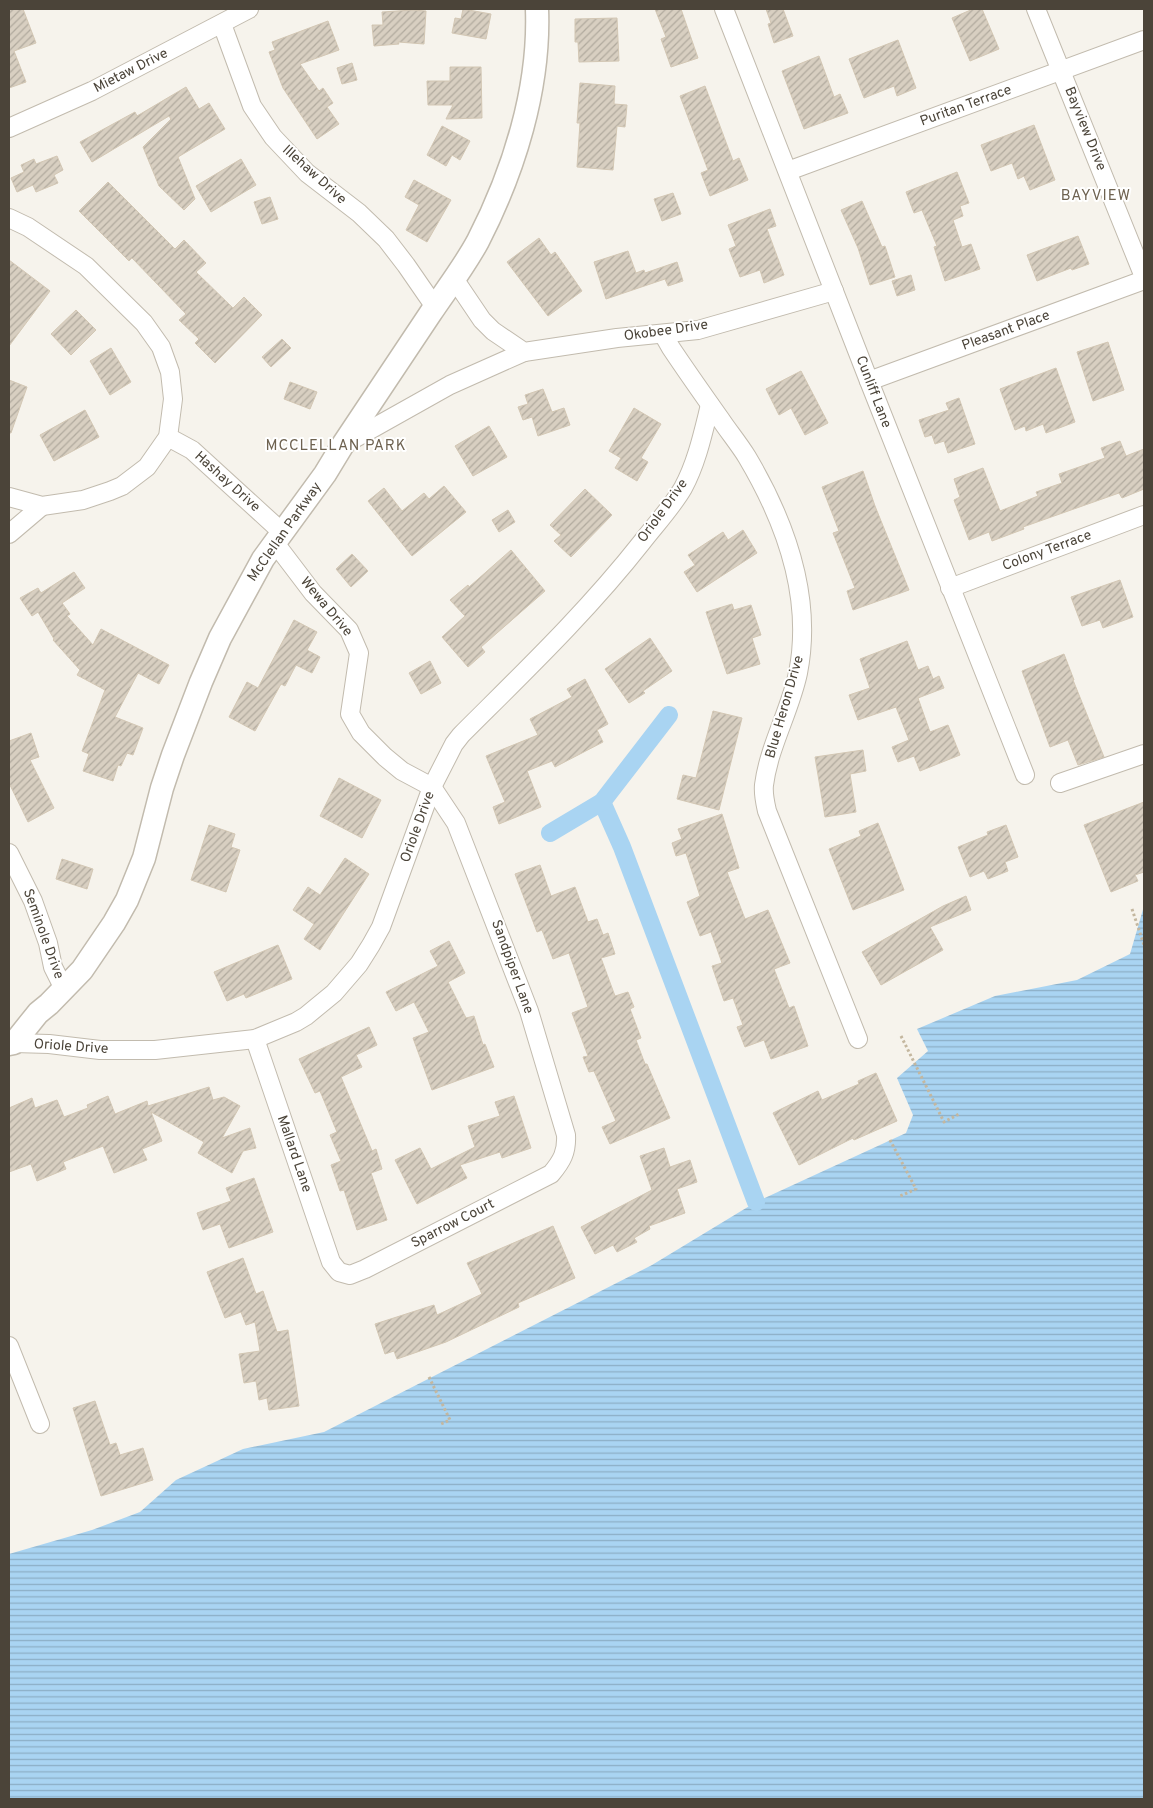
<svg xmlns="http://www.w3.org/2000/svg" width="1153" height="1808" font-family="Overpass,sans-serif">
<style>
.water{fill:url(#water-rules)}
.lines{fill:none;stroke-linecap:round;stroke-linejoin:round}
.canal{stroke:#a9d4f2;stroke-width:18}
.building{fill:url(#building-hatch);stroke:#d3c7b4}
.minor-casing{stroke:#c2bbae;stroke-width:20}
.tertiary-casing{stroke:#c2bbae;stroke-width:25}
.path{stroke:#c4b79f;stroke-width:3;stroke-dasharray:2.5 2.5;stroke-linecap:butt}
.minor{stroke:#fff;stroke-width:18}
.tertiary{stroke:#fff;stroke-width:22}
.labels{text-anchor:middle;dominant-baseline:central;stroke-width:4;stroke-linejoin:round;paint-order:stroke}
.street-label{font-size:14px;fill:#4b4439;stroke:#fff}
.neighbourhood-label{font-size:15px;letter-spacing:1px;fill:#6e6250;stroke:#fff}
</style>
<defs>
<pattern id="water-rules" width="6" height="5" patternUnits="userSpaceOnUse" patternTransform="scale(1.25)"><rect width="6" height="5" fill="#a9d4f2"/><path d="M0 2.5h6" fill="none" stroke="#8caec5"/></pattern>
<pattern id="building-hatch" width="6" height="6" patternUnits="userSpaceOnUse" patternTransform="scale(1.25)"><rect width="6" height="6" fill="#d8cfc1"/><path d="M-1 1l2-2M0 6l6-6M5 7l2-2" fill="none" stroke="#b1aa9e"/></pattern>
</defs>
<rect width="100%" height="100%" fill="#f6f3ec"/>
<path class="water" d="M1144,906V1799H9V1554L92,1530L140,1512L176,1480L243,1449L324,1432L652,1265L756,1202L906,1133L913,1115L897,1078L928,1051L917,1029L995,996L1077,980L1130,954Z"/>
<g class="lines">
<g class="canal">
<path d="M602,802L622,847L756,1202"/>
<path d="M550,833L602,802L669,715"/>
</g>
</g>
<g class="building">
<path d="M9,9H23L36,43L14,51L26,82L9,88Z"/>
<path d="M463,9L491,14L486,39L452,33L455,18L461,19Z"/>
<path d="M655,9H681L698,58L671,67L661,39L666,37Z"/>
<path d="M766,9H783L793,36L774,43L768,24L771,23Z"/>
<path d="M973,9H982L999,49L970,61L952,18Z"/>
<path d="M412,10L426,11L424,44L398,42L399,44L374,46L372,25H383L382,12Z"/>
<path d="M617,18L619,61L579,62L578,42H575V19Z"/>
<path d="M328,21L339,50L300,64L319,91L323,88L333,103L327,107L339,124L317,139L283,88L269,52L275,50L272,42Z"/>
<path d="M898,40L916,88L897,96L894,86L864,98L849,59Z"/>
<path d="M819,56L834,97L840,94L848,113L804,129L782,71Z"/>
<path d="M352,63L357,80L342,84L337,68Z"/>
<path d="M450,67H481L482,118L446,119L453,105H428L427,81H450Z"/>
<path d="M580,83L615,86L614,104L627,105L625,127L617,126L613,170L577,167L580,123H577Z"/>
<path d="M705,86L733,161L739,158L748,180L710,196L701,173L708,170L680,96Z"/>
<path d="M186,87L199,109L209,103L225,129L178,157L195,199L184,210L159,186L143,147L171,119L169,116L92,162L80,142L135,112L137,116Z"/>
<path d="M1034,125L1055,180L1030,190L1024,176L1018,179L1012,163L991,171L981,145Z"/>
<path d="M442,126L470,141L460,160L452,155L446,166L427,155Z"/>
<path d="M57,156L63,170L54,175L58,183L36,192L33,185L17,192L11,178L24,172L21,165L34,159L36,164Z"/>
<path d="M241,159L256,185L211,212L196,186Z"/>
<path d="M957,172L969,203L960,206L963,216L953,220L962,247L971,244L980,269L945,281L934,247L937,246L922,210L914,213L906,192Z"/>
<path d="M414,180L451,200L427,242L406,230L419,205L405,197Z"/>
<path d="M108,182L175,249L184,240L206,263L196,272L233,308L244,297L262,315L215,363L195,343L199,339L179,320L186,314L132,258L129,261L79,211Z"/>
<path d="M673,193L681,214L662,221L654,199Z"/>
<path d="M270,197L278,219L262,224L254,202Z"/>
<path d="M862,201L882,247L885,246L895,277L870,285L858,248L841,210Z"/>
<path d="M770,209L776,226L767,229L784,275L764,283L760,270L740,277L729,249L736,246L728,225Z"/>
<path d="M1078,236L1089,264L1072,270L1071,268L1037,281L1027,255Z"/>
<path d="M539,238L551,255L555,252L582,291L548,316L507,262Z"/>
<path d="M628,251L636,273L644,270L645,273L677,262L683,281L668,286L665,279L606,299L594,262Z"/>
<path d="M9,260L50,291L9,346Z"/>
<path d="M911,275L915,290L897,296L892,281Z"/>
<path d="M76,310L96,330L71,355L51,334Z"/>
<path d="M282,339L291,348L271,367L262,357Z"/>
<path d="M1108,342L1124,390L1093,401L1077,352Z"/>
<path d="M111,348L131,382L110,395L90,361Z"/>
<path d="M1056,368L1075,422L1046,433L1043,424L1026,431L1025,426L1015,430L1000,389Z"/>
<path d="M801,371L828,423L805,435L791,408L779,415L766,389Z"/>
<path d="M9,380L27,387L11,433H9Z"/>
<path d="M290,382L317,392L310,409L284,399Z"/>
<path d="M543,389L552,412L564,408L570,425L538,436L532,417L523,420L518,407L528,404L525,395Z"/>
<path d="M959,398L975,444L948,453L944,441L935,444L932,435L925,437L919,420L949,410L946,403Z"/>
<path d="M634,408L661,424L641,458L648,462L637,481L615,468L621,458L609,451Z"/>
<path d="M85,410L99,437L54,461L40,435Z"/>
<path d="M489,426L507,457L473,476L455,446Z"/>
<path d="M1120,441L1126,456L1144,449V489L1122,498L1119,493L1023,527L1024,529L992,541L989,532L969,540L954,500L960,497L954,479L983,468L1000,511L1038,496L1036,492L1062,483L1059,474L1105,458L1101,448Z"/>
<path d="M863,471L875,506L909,590L853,610L847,591L855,588L833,533L839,531L822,487Z"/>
<path d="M444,486L466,512L412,556L368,501L384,488L402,511L424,493L429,499Z"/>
<path d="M585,489L612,515L571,557L554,541L561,535L550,525Z"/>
<path d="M508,510L515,522L499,532L492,520Z"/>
<path d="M743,530L757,553L697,592L684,572L695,565L688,555L723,532L728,540Z"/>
<path d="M511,550L545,591L481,647L485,652L468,667L442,637L465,616L450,600L468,585L469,587Z"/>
<path d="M352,554L368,571L351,587L336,569Z"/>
<path d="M74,572L85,588L62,603L70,614L67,616L93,645L101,629L169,665L159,684L138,673L115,717L143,728L133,755L127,753L121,766L118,765L113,781L83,771L89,754L82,751L105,690L77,675L80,670L53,640L54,639L38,612L32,616L20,598L38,588L41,593Z"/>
<path d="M1120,580L1133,617L1103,628L1100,620L1082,626L1071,597Z"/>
<path d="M732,604L734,610L751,605L761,635L752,638L760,664L727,674L706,612Z"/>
<path d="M294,620L317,632L307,650L320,657L312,673L296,665L285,686L281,684L255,731L229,717L247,682L258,688Z"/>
<path d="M650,638L672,671L643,691L645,693L629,703L605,669Z"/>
<path d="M907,641L918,670L928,666L933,679L939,676L944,688L918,698L930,732L948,725L960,755L920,771L914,756L898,762L892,747L909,740L896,707L858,720L849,695L870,688L860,659Z"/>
<path d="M1064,654L1074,680H1073L1104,757L1078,765L1068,740L1050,747L1022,671Z"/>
<path d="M430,661L441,683L421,694L409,673Z"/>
<path d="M585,679L608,724L597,730L603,742L555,767L552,761L527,771L541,807L499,824L493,807L505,802L486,756L538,735L530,719L572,697L567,689Z"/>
<path d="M713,711L742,718L719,810L677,799L683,775L696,778Z"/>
<path d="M31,733L39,757L30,760L54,808L28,822L9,783V741Z"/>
<path d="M863,750L866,771L850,774L856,812L825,817L815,757Z"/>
<path d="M339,778L381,800L362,838L320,816Z"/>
<path d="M1144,802V872L1135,875L1138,881L1111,892L1084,825Z"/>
<path d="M722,814L739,868L727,872L745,919L768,910L790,963L774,969L789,1008L794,1006L808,1046L771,1059L764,1040L745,1047L737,1027L743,1025L733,998L724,1001L712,966L722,963L711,932L700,936L687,902L700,896L686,853L676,856L672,843L682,839L678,829Z"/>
<path d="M878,823L904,890L853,910L829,849L861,836L859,831Z"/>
<path d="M209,825L235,834L231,847L240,850L226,892L191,880Z"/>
<path d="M1006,825L1018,857L1005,862L1008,871L988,879L984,871L970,877L958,847L988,835L987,832Z"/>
<path d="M345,858L369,874L320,950L304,939L314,924L293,910L308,887L320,895Z"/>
<path d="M62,859L93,869L87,889L56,879Z"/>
<path d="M540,865L551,896L575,887L588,922L597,919L603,935L608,933L615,954L601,958L615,996L628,992L634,1007L630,1009L641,1038L636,1040L645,1064H647L670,1118L610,1144L602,1127L616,1121L594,1071L589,1072L583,1057L588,1056L572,1013L588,1007L569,953L553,959L542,930L537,932L515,874Z"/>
<path d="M966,896L971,910L930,927L943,950L881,985L862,952L943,906Z"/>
<path d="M449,941L465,973L448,982L466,1018L474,1016L483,1045L485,1044L494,1067L432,1090L413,1038L429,1032L414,1002L396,1011L386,992L438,966L430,951Z"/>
<path d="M278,945L292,979L246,998L244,994L227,1001L214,972Z"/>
<path d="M369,1027L377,1045L356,1055L362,1067L341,1077L372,1151L376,1149L382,1169L371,1173L387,1220L357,1230L344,1190L340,1191L331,1165L341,1161L330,1135L337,1132L320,1091L315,1093L299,1059Z"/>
<path d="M876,1073L897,1121L854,1140L853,1138L799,1165L773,1113L818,1091L822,1100L859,1084L858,1081Z"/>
<path d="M209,1087L213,1100L224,1097L240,1106L222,1138L250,1128L256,1148L243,1151L232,1173L198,1153L204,1142L151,1112L162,1141L142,1149L147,1160L114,1173L103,1146L63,1162L66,1169L37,1181L31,1164L9,1172V1108L32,1098L35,1108L57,1100L64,1117L88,1108L87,1105L108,1096L115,1114L147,1101L148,1106Z"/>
<path d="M514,1096L531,1148L502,1158L500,1152L460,1165L467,1178L417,1204L395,1160L420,1148L431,1169L475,1147L468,1126L500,1116L495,1102Z"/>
<path d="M664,1148L670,1167L690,1160L697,1182L677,1189L685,1213L649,1226L650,1229L634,1238L637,1242L617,1252L613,1245L595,1254L581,1227L652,1190L640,1156Z"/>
<path d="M254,1178L273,1232L229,1248L220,1224L203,1230L197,1213L231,1201L226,1188Z"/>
<path d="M553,1226L575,1278L518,1303L519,1307L446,1342L397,1359L394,1351L385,1354L375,1324L434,1305L437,1315L482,1294L467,1263Z"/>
<path d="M243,1258L256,1294L263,1291L277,1332L288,1330L299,1406L269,1410L267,1398L259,1400L256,1381L244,1383L239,1354L260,1351L255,1322L246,1325L241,1312L225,1318L207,1272Z"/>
<path d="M95,1401L110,1445L116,1443L120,1455L143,1448L153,1480L101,1496L73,1408Z"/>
</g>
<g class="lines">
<defs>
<g id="minor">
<path d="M724,9L869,381L1025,775"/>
<path d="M1036,9L1144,277"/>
<path d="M222,24L252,106L273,137L307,173L359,213L386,239L406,265L435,307"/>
<path d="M9,128L92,91L249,9"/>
<path d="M788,171L1144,40"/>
<path d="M9,218L28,227L86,266L144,323L161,347L170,372L173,399L168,437L147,467L122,486L110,491L83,500L42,506L9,497"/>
<path d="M455,280L482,320L493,331L524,352L617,338L698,330L834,291"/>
<path d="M663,334L671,348C687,372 704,396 721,420C729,432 739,444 747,457C785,521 813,597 798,673C790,711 769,746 764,785C763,794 765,802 767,811L858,1039"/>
<path d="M869,381L1144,280"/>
<path d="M168,437L192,450L283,533"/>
<path d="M343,445L450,385L524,352"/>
<path d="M9,534L42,506"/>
<path d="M950,588L1144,515"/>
<path d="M1060,783L1144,754"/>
<path d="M9,853L33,901L48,943L53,967L64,989"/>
<path d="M255,1039L331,1262L339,1272L350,1275L365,1269L551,1174C562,1161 567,1152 566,1135L529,1011L456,823L432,787L402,771L385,757L361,733L350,714L359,653L349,630L313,593L275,543"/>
<path d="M14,1043L49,1044L100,1050H155L255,1039L296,1022L306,1016L334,993L359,964L371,945L381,927L432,787L454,744L461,735C523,673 587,612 642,542C656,524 672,507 683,488C697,462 703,433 710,405"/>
<path d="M9,1346L40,1424"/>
</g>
<path id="tertiary" d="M9,1044L14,1043L38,1013L49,1004L82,970L114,923L127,900L144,858L162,788L173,755L201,682L220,638L263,559L325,474L342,446C371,402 401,358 430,314C446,290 464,267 478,241C514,171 540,88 537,9"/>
</defs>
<use href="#minor" class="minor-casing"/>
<use href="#tertiary" class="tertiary-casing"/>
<g class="path">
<path d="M1132,909L1144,945"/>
<path d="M901,1036L944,1122L959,1114"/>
<path d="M890,1140L916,1189L900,1196"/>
<path d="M429,1377L450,1420L439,1425"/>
</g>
<use href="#minor" class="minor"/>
<use href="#tertiary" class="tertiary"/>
</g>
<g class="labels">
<g class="street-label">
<text transform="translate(131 71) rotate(-27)">Mietaw Drive</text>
<text transform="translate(966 106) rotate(-20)">Puritan Terrace</text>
<text transform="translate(1085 129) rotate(68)">Bayview Drive</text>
<text transform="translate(314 175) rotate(42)">Illehaw Drive</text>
<text transform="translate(666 331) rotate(-8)">Okobee Drive</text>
<text transform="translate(1006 331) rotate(-20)">Pleasant Place</text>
<text transform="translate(873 392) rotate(69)">Cunliff Lane</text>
<text transform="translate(227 482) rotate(42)">Hashay Drive</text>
<text transform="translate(663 511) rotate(-54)">Oriole Drive</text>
<text transform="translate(285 532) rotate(-55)">McClellan Parkway</text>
<text transform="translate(1047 551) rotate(-20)">Colony Terrace</text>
<text transform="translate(326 607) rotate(50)">Wewa Drive</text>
<text transform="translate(785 707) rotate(-74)">Blue Heron Drive</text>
<text transform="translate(418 827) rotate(-70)">Oriole Drive</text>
<text transform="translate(43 934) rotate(70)">Seminole Drive</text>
<text transform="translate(512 967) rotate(70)">Sandpiper Lane</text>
<text transform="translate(71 1047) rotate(4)">Oriole Drive</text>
<text transform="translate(294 1154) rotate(71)">Mallard Lane</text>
<text transform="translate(453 1224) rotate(-27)">Sparrow Court</text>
</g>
<g class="neighbourhood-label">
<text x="1096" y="196">BAYVIEW</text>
<text x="336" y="446">MCCLELLAN PARK</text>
</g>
</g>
<rect width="1153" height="1808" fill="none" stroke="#4b4439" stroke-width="20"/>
</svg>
